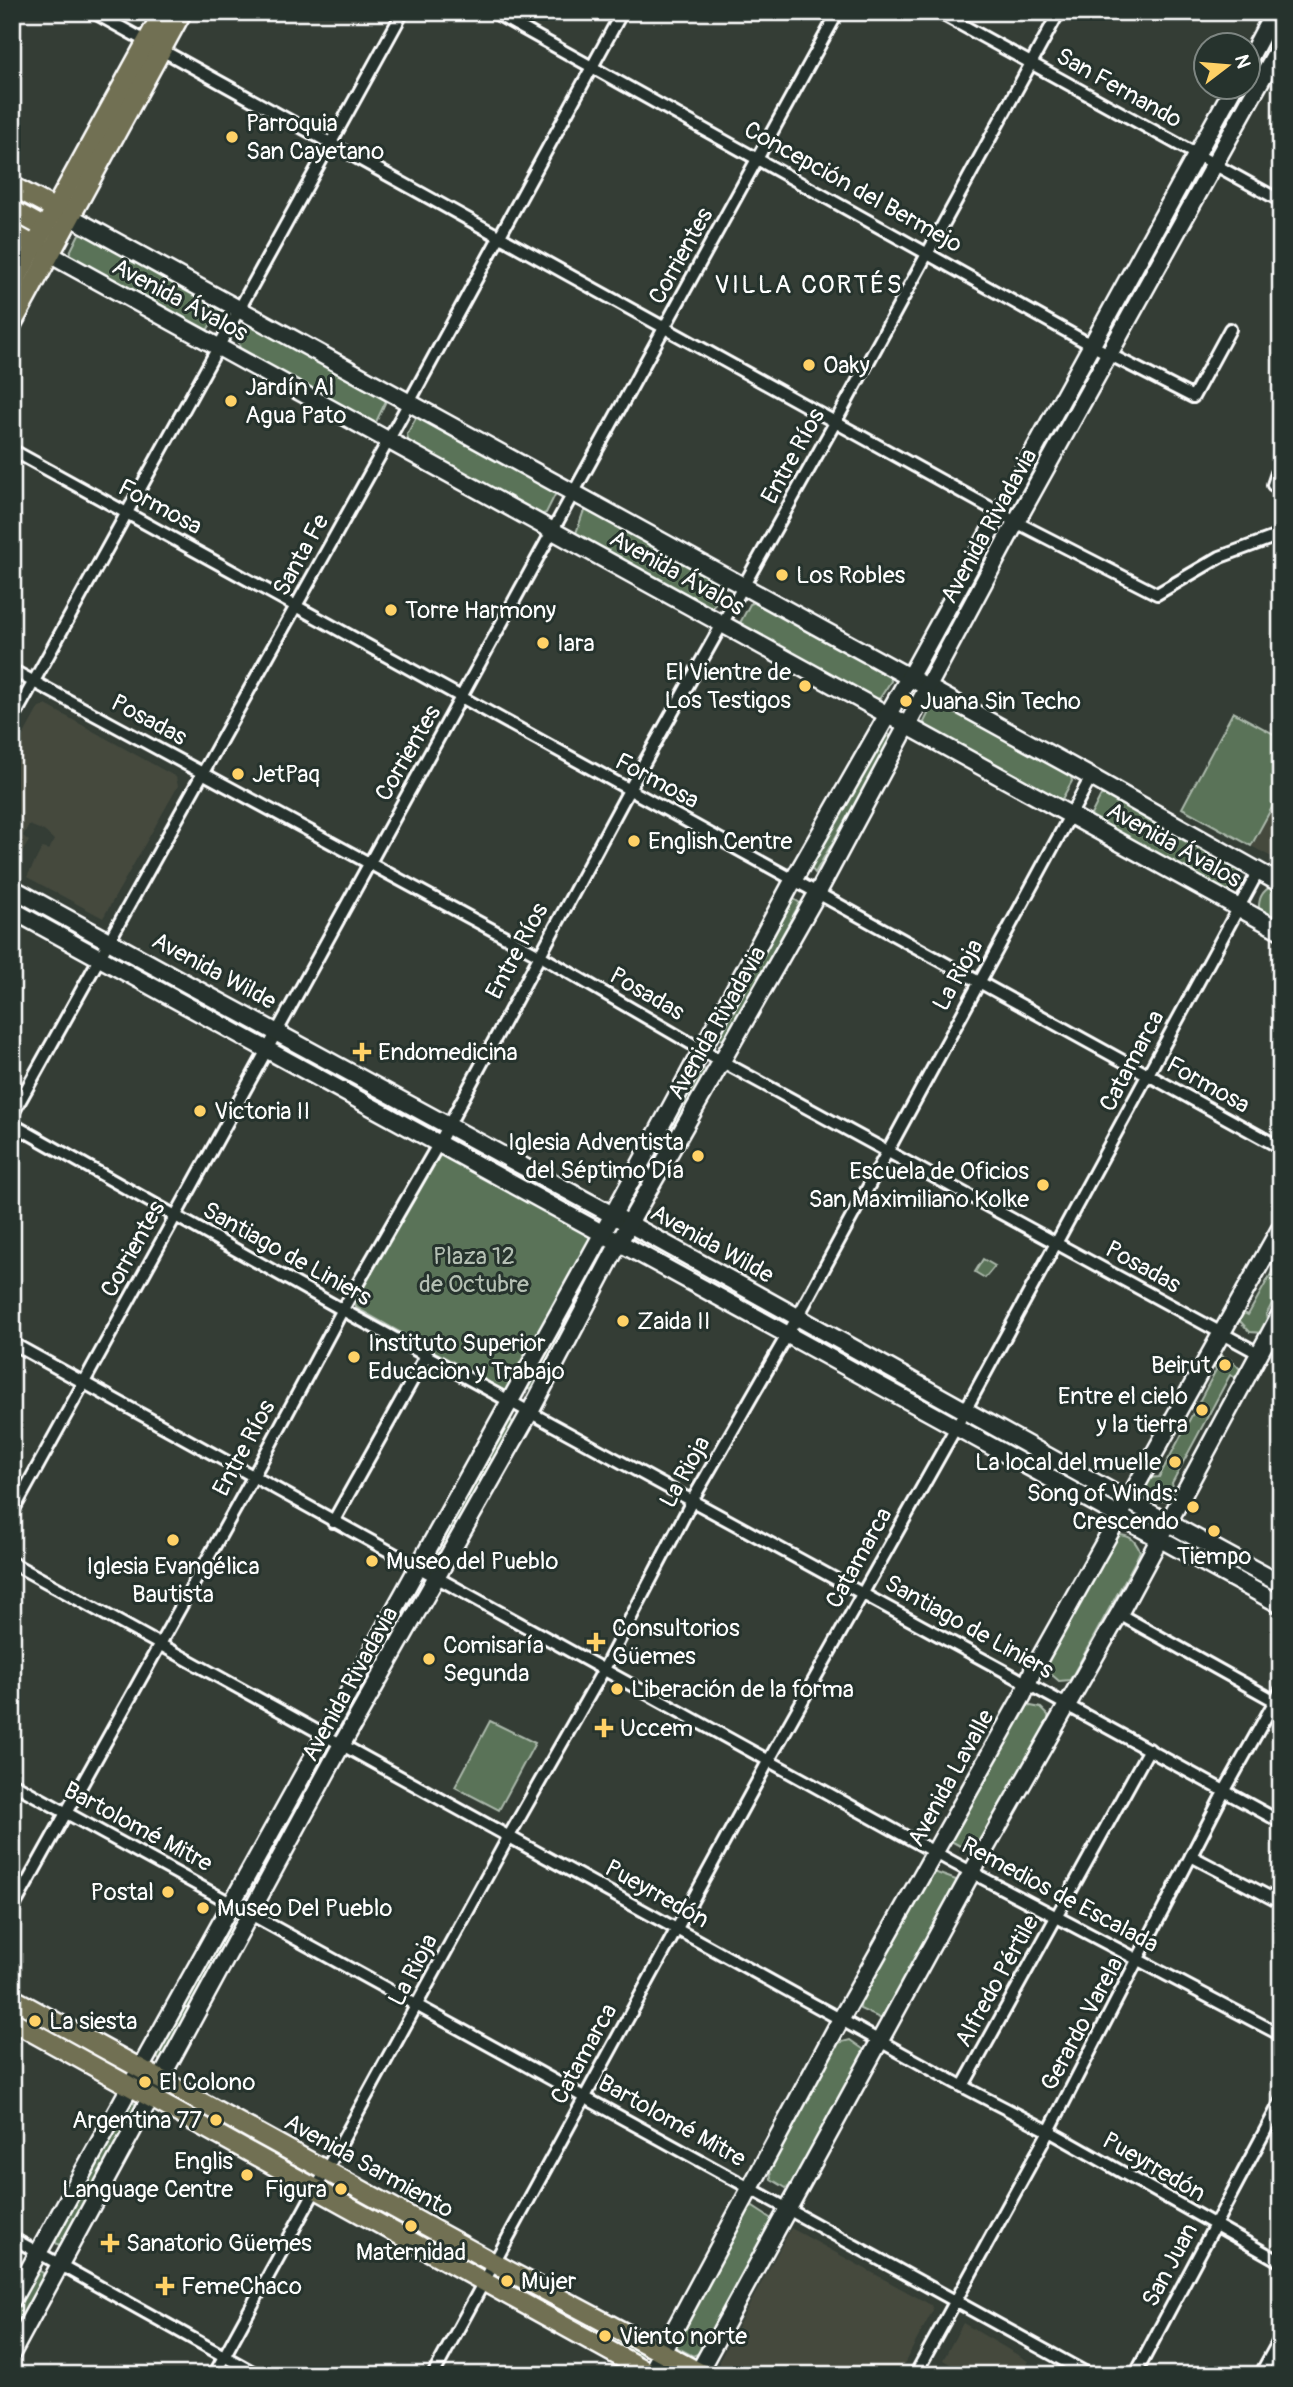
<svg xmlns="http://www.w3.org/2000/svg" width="1293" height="2387" font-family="Pangolin,sans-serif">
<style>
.built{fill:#44493e}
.green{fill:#5a7358;stroke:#acb9ac;stroke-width:2}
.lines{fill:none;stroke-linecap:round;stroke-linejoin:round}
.street-casing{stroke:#fff;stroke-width:16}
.secondary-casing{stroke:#fff;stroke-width:21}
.primary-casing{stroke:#fff;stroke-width:23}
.street{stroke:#26332d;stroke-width:10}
.secondary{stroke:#26332d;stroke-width:16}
.primary{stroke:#716f52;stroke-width:18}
.poi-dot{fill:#ffd166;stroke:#26332d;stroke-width:2.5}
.labels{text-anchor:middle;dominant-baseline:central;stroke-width:6;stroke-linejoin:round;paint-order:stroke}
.street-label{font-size:24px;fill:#fff;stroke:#26332d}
.poi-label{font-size:24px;fill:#fff;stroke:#26332d;text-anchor:start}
.park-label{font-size:24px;fill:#b5c0b4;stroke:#26332d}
.neighbourhood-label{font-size:26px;letter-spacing:2px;fill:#fff;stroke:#26332d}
</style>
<rect width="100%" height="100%" fill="#343d35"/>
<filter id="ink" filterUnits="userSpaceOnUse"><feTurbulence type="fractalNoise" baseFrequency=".0143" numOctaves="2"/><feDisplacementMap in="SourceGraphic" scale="14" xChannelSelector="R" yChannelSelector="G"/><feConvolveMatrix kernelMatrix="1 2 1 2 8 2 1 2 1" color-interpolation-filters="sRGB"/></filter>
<g filter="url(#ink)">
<g class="built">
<path d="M46,705L176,777L178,786L103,918L27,877L42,848L49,850L54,840L44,831L29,825L23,836L29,841L12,869V756L39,707Z"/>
<path d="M1281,791V862L1251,846Z"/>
<path d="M791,2228L931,2305L933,2310L898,2375H738L719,2364V2361Z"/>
<path d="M963,2323L1028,2361L1021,2375H969L943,2360Z"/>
</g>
<g class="green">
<path d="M1281,12V30L1216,146L1209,142L1239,88H1248V72Z"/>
<path d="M1194,172L1200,177L1111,334L1108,332Z"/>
<path d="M87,233L216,303L219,310L208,329L200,331L72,260L69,254L79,234Z"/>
<path d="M254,324L383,393L386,401L376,422L366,423L240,352L239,342L248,325Z"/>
<path d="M1091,361L1095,363L1022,502L1015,498Z"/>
<path d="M423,415L552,486L555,495L546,513L538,516L409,446L407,434L416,418Z"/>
<path d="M590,508L720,581L724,586L712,609L705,610L575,536L583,513Z"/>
<path d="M997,529L1003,534L931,669L921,663Z"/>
<path d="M758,601L889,673L891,681L880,698L874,701L745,632L740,623L750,604Z"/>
<path d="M941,701L1070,772L1072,781L1062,799L1053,800L927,731L924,722L933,704Z"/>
<path d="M1233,712L1281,738V791L1251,846L1182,808Z"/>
<path d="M883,733H888L892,739L815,873L811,868Z"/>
<path d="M1110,793L1235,864L1239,873L1230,890L1221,893L1092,820L1091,815L1101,795Z"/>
<path d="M1274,885L1281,888V925L1259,913C1258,899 1261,891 1274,885Z"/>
<path d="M12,891L91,937L88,943L12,904Z"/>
<path d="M794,899L800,903L724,1041L718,1038Z"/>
<path d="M188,985L260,1028L258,1035L253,1037L181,998Z"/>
<path d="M288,1045L428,1122L425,1127L284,1050Z"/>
<path d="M698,1067H703L706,1073L632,1208L625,1207Z"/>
<path d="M457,1139L594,1213L593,1219L456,1147Z"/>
<path d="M446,1152L591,1233L592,1240L511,1388L505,1391L357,1308L353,1300L439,1154Z"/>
<path d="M635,1233L776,1313L775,1319L633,1242Z"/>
<path d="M603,1249L607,1254L531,1390L526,1388Z"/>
<path d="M1281,1256V1287L1266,1315L1268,1325L1264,1333L1250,1332L1238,1319L1242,1312L1248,1315Z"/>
<path d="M983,1259L995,1266L985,1278L975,1272Z"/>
<path d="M808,1331L940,1405L939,1412L804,1335Z"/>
<path d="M1214,1355C1228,1356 1234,1361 1242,1372L1238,1379L1230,1375L1172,1483L1175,1493L1170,1501H1160L1143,1489L1148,1478L1159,1477L1216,1370L1209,1362Z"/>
<path d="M510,1418L513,1424L440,1556H434Z"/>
<path d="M981,1427L1113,1498L1108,1506L978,1433Z"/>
<path d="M1118,1535C1130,1535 1135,1540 1140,1551L1136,1560L1070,1680L1059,1681L1044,1668L1045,1658L1112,1537Z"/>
<path d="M1179,1536L1281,1591V1597L1177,1541Z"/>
<path d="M415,1587H420L421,1590L392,1638L388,1635Z"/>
<path d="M373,1662L380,1666L345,1725L341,1722Z"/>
<path d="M1031,1706L1041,1708L1048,1715L1049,1725L978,1848L971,1852L951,1841L950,1834L1022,1707Z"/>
<path d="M490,1721L535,1743L499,1810L455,1787Z"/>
<path d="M325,1753L329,1755L255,1892L252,1894L246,1891L321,1754Z"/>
<path d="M934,1872L956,1880V1893L886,2021L860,2009L861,1997Z"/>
<path d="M231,1922L237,1925L164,2059L160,2061L155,2055Z"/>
<path d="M12,2002L126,2068L123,2073L12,2015Z"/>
<path d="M850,2040L863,2049L865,2057L795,2185L786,2188L771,2179L770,2169L838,2043Z"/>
<path d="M168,2092L307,2169L305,2173L166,2097Z"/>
<path d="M129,2101L138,2105L62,2246L57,2244L55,2241Z"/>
<path d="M341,2187L475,2260L473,2266L338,2192Z"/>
<path d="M753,2207L773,2220L704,2351L693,2356L676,2347L674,2342L744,2212Z"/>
<path d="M38,2270L43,2273L44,2278L12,2336V2312Z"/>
<path d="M503,2277L643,2352L640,2358L501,2281Z"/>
</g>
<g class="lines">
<defs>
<g id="street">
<path d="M93,12L1016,522L1157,594L1220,557L1277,536"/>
<path d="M493,12L1093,346L1193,397L1230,329"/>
<path d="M938,12L1281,201"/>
<path d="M12,450L1281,1148"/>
<path d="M1273,485L1281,461"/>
<path d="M12,670L539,955L721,1061L1260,1354"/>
<path d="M12,721L403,12"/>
<path d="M12,1115L388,441L622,12"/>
<path d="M12,1124L357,1318L1281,1822"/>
<path d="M12,1343L954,1863L1281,2035"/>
<path d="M12,1513L838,12"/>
<path d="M333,1522L427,1354"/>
<path d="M12,1563L956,2083L1049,2131L1281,2262"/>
<path d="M1119,1614L1275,1701"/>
<path d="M12,1783L1090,2375"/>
<path d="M1191,1856L1281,1903"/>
<path d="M12,1910L253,1477L343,1309L439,1143L629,790L836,421L1059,12"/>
<path d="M963,2086L1149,1749"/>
<path d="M12,2238L258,2375"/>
<path d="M214,2375L509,1836L603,1671L693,1499L797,1318L1091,777"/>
<path d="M433,2375L769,1760L955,1429L1258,872"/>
<path d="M915,2375L1049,2131L1224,1792L1281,1690"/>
<path d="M1135,2375L1281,2101"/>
<path d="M1260,2375L1281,2337"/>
</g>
<g id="secondary">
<path d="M1248,61L1274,12"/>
<path d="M71,217L1091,777L1281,884"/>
<path d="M51,255L1281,931"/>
<path d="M12,888C222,1004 434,1117 644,1232C857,1349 1067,1469 1281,1584"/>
<path d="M12,910L1281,1605"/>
<path d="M12,2300L603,1233L794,879L915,667L1233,88"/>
<path d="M12,2353L342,1744L530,1412L629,1224L818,892L1016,522L1281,44"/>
<path d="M650,2375L841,2019L1023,1695L1033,1670L1281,1227"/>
<path d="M697,2375L972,1872L1119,1614L1281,1313"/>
</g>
<g id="primary">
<path d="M12,186L65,214"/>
<path d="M12,210L45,228"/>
<path d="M12,233L46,252"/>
<path d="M12,287L163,12"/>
<path d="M12,324L182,12"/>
<path d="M12,1998L505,2269L704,2375"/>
<path d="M12,2021L653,2375"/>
</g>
</defs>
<use href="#street" class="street-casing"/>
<use href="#secondary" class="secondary-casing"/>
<use href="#primary" class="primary-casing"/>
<use href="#street" class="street"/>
<use href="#secondary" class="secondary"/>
<use href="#primary" class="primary"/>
</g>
</g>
<g class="poi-dot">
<circle cx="232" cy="137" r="7"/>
<circle cx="809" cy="365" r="7"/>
<circle cx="231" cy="401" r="7"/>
<circle cx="782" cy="575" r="7"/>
<circle cx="391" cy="610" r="7"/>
<circle cx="543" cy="643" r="7"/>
<circle cx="805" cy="686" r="7"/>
<circle cx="906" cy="701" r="7"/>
<circle cx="238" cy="774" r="7"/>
<circle cx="634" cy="841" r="7"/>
<path d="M358.5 1041.5h7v7h7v7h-7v7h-7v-7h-7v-7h7z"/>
<circle cx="200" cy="1111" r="7"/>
<circle cx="698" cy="1156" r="7"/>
<circle cx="1043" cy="1185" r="7"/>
<circle cx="623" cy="1321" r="7"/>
<circle cx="354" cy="1357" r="7"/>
<circle cx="1225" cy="1365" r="7"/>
<circle cx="1202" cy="1410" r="7"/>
<circle cx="1175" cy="1462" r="7"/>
<circle cx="1193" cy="1507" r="7"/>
<circle cx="1214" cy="1531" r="7"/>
<circle cx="173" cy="1540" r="7"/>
<circle cx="372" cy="1561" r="7"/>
<path d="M592.5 1631.5h7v7h7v7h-7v7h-7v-7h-7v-7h7z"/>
<circle cx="429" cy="1659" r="7"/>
<circle cx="617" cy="1689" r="7"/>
<path d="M600.5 1717.5h7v7h7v7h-7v7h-7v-7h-7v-7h7z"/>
<circle cx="168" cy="1892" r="7"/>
<circle cx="203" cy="1908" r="7"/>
<circle cx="35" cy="2021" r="7"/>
<circle cx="145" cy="2082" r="7"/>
<circle cx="216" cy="2120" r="7"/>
<circle cx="247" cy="2175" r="7"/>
<circle cx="341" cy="2189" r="7"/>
<circle cx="411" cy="2226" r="7"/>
<path d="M106.5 2232.5h7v7h7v7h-7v7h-7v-7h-7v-7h7z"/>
<circle cx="507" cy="2281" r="7"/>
<path d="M161.5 2275.5h7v7h7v7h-7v7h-7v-7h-7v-7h7z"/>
<circle cx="605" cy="2336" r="7"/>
</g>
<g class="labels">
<g class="street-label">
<text transform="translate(1119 88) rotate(29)">San Fernando</text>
<text transform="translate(853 187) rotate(29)">Concepción del Bermejo</text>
<text transform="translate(681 256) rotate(-61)">Corrientes</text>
<text transform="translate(180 300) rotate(28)">Avenida Ávalos</text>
<text transform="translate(793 456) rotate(-61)">Entre Ríos</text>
<text transform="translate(160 507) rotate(28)">Formosa</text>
<text transform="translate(989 526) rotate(-61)">Avenida Rivadavia</text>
<text transform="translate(301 555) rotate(-61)">Santa Fe</text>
<text transform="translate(677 573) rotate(29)">Avenida Ávalos</text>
<text transform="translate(149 720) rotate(28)">Posadas</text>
<text transform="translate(408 753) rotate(-60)">Corrientes</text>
<text transform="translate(657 781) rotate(28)">Formosa</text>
<text transform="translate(1174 845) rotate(29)">Avenida Ávalos</text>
<text transform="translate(517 951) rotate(-62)">Entre Ríos</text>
<text transform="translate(214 971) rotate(28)">Avenida Wilde</text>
<text transform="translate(958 975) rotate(-61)">La Rioja</text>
<text transform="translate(647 994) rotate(30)">Posadas</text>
<text transform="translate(717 1023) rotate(-60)">Avenida Rivadavia</text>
<text transform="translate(1132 1061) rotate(-62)">Catamarca</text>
<text transform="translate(1208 1085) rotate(29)">Formosa</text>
<text transform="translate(712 1244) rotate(29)">Avenida Wilde</text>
<text transform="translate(133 1249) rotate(-61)">Corrientes</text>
<text transform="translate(287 1254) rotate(29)">Santiago de Liniers</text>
<text transform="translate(1143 1267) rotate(29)">Posadas</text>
<text transform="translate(244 1448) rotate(-62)">Entre Ríos</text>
<text transform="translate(685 1472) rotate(-61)">La Rioja</text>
<text transform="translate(859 1558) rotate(-61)">Catamarca</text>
<text transform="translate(969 1627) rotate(29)">Santiago de Liniers</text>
<text transform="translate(350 1684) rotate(-61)">Avenida Rivadavia</text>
<text transform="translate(951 1778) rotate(-61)">Avenida Lavalle</text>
<text transform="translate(138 1827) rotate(28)">Bartolomé Mitre</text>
<text transform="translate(657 1894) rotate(29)">Pueyrredón</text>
<text transform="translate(1060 1895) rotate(28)">Remedios de Escalada</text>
<text transform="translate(413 1970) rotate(-62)">La Rioja</text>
<text transform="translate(997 1981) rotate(-61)">Alfredo Pértile</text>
<text transform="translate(1082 2024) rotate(-62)">Gerardo Varela</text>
<text transform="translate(584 2054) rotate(-61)">Catamarca</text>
<text transform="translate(672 2121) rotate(29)">Bartolomé Mitre</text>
<text transform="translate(369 2166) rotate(29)">Avenida Sarmiento</text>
<text transform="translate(1154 2167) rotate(30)">Pueyrredón</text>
<text transform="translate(1170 2265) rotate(-62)">San Juan</text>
</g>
<g class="poi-label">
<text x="246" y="123">Parroquia<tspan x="246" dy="28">San Cayetano</tspan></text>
<text x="823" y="365">Oaky</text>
<text x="245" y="387">Jardín Al<tspan x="245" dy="28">Agua Pato</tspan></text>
<text x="796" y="575">Los Robles</text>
<text x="405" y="610">Torre Harmony</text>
<text x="557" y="643">Iara</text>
<text x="791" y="672" text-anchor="end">El Vientre de<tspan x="791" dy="28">Los Testigos</tspan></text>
<text x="920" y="701">Juana Sin Techo</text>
<text x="252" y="774">JetPaq</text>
<text x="648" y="841">English Centre</text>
<text x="378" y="1052">Endomedicina</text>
<text x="214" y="1111">Victoria II</text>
<text x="684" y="1142" text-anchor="end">Iglesia Adventista<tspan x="684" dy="28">del Séptimo Día</tspan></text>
<text x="1029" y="1171" text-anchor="end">Escuela de Oficios<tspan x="1029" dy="28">San Maximiliano Kolke</tspan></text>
<text x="637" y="1321">Zaida II</text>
<text x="368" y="1343">Instituto Superior<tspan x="368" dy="28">Educacion y Trabajo</tspan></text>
<text x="1211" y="1365" text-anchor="end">Beirut</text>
<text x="1188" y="1396" text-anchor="end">Entre el cielo<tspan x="1188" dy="28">y la tierra</tspan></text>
<text x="1161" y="1462" text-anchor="end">La local del muelle</text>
<text x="1179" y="1493" text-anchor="end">Song of Winds:<tspan x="1179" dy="28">Crescendo</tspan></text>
<text x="1214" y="1556" text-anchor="middle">Tiempo</text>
<text x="386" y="1561">Museo del Pueblo</text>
<text x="173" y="1566" text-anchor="middle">Iglesia Evangélica<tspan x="173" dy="28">Bautista</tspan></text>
<text x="612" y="1628">Consultorios<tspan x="612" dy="28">Güemes</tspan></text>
<text x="443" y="1645">Comisaría<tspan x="443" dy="28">Segunda</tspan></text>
<text x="631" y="1689">Liberación de la forma</text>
<text x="620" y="1728">Uccem</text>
<text x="154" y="1892" text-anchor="end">Postal</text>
<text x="217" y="1908">Museo Del Pueblo</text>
<text x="49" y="2021">La siesta</text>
<text x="159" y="2082">El Colono</text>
<text x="202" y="2120" text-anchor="end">Argentina 77</text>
<text x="233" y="2161" text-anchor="end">Englis<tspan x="233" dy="28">Language Centre</tspan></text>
<text x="327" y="2189" text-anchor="end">Figura</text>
<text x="126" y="2243">Sanatorio Güemes</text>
<text x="411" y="2252" text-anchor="middle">Maternidad</text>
<text x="521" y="2281">Mujer</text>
<text x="181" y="2286">FemeChaco</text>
<text x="619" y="2336">Viento norte</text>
</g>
<g class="park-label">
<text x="474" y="1256">Plaza 12<tspan x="474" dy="28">de Octubre</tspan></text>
</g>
<g class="neighbourhood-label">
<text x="809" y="285">VILLA CORTÉS</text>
</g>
</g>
<rect width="1293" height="2387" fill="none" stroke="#26332d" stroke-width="42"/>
<rect x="21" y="21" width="1251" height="2345" fill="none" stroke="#fff" stroke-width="2.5" filter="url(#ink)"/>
<g transform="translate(1227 66) rotate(74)"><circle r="33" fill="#26332d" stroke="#7d8581" stroke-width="2"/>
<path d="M0-5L12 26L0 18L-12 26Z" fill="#ffd166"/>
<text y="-10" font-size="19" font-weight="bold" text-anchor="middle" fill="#ffffff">N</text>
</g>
</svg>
